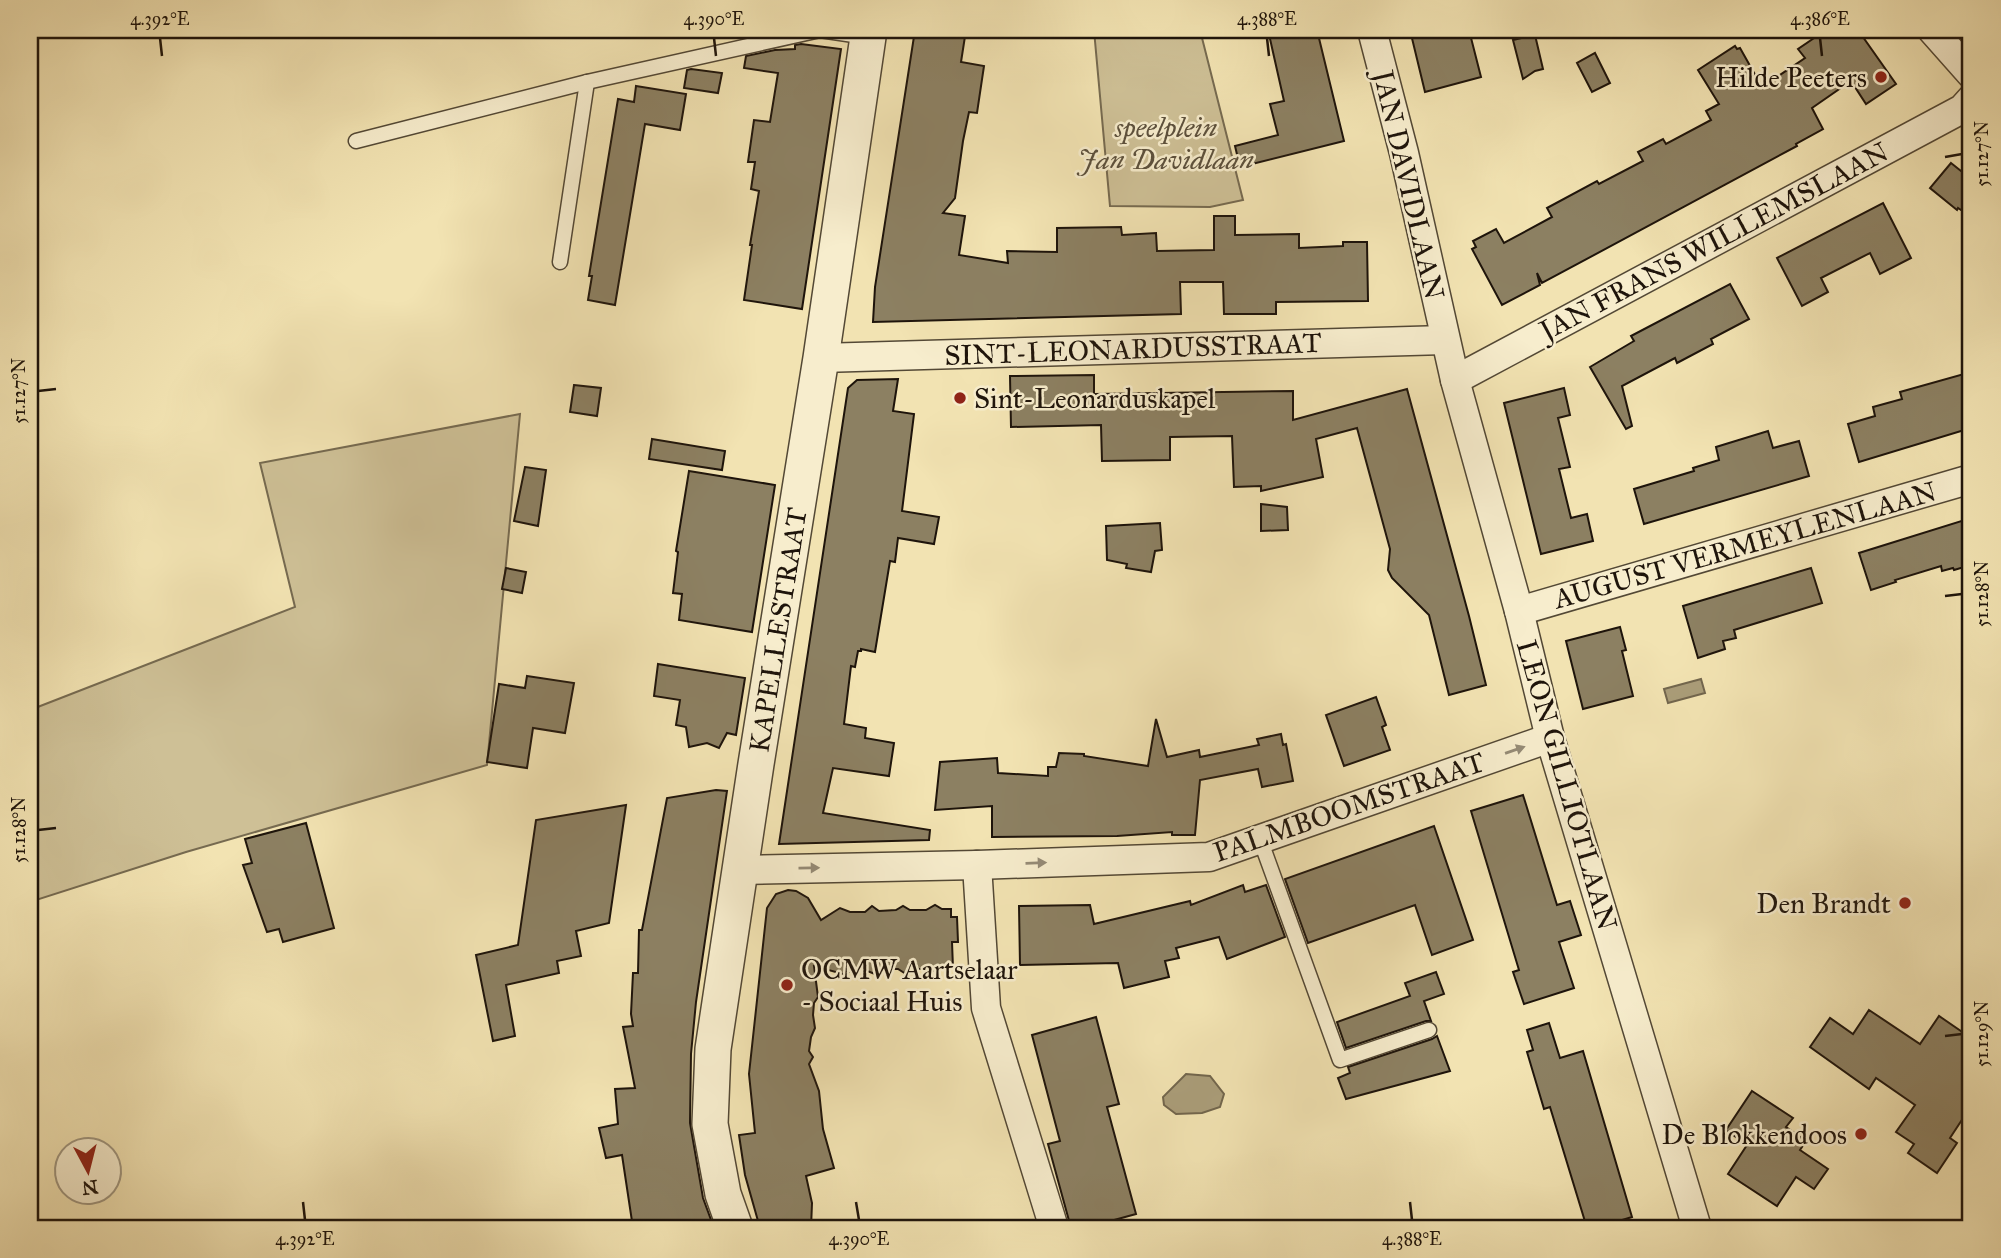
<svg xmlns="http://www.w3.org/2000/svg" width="2001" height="1258" font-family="'IM FELL Great Primer',serif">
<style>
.green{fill:#cec096;stroke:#766a50;stroke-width:2}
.water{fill:#aa9d79;stroke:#72664d;stroke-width:2}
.building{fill:#8c8062;stroke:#1e140b;stroke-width:2}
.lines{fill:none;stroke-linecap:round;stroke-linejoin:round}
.service-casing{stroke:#534835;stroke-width:17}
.minor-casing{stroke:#534835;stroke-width:31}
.tertiary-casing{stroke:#534835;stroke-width:38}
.service{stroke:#f7edcd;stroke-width:14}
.minor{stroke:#f7edcd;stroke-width:28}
.tertiary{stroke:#f7edcd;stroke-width:35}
.oneway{fill:#958b76}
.ticks{fill:none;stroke:#1e140b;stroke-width:2.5}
.poi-dot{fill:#8f2418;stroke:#f7edcd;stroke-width:2.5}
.labels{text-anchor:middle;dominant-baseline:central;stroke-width:5;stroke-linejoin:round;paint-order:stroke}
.poi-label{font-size:28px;fill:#1e140b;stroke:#f7edcd;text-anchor:end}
.park-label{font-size:28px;font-style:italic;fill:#5c503c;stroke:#f7edcd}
.street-label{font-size:28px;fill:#1e140b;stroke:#f7edcd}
.neatline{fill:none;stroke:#1e140b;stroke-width:2.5}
.ticks-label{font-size:18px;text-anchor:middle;fill:#1e140b}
</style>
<rect width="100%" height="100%" fill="#f2e3b2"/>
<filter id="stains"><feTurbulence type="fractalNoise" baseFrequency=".00286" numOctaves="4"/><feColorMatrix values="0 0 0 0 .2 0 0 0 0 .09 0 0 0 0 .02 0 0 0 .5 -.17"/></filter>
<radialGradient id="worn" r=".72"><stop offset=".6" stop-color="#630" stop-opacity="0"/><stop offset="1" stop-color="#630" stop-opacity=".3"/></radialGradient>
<g class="green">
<path d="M1094,30H1200L1243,200L1210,207L1110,206Z"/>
<path d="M520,414L487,765L186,852L30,902V710L295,607L260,463Z"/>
</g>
<g class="water">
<path d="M1701,679L1705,693L1668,703L1664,689Z"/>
<path d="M1186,1074L1210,1076L1224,1094L1220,1107L1202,1113L1176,1114L1164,1105L1163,1097Z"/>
</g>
<g class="building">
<path d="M915,30H966L961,62L984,66L977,113L969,112L963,141L955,198L943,213L965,216L959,255L1008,263L1007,251L1057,252V228L1121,227L1122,235L1156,233L1157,251L1214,250V216H1235V235L1299,234V248L1343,246V242H1367L1368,301L1276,302V314H1224L1223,282H1180L1181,314L873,322L875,287Z"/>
<path d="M1268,30H1317L1344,141L1240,167L1235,146L1278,135L1270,104L1284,101Z"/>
<path d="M1410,30H1469L1481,77L1425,92Z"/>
<path d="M1826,30H1858L1896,84L1866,104L1851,81L1812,108L1823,129L1796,144L1797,146L1542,283L1537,273L1540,285L1502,305L1472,249L1476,247L1473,241L1496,229L1504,243L1552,217L1547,208L1597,181L1599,184L1643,161L1638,152L1663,139L1666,144L1711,120L1706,111L1719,104L1698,70L1735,46L1737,49L1740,48L1762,87L1805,58L1798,49Z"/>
<path d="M1535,35L1543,69L1535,71L1523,79L1513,40Z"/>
<path d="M801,44L841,49L802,309L744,300L752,245H750L759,191L751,189L755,162H748L754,120L770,122L778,73L744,68L746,56L775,50L795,49V45Z"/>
<path d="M1595,53L1610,83L1592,92L1577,63Z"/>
<path d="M691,69L722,73L718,93L684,88L687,70Z"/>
<path d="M636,86L686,94L680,130L645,124L615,305L588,300L592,276H589L618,99L634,102Z"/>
<path d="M1951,163L1971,179V199L1961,210L1958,208L1957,210L1930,188Z"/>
<path d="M1883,203L1911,258L1880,274L1870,253L1821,278L1828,292L1802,306L1777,258Z"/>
<path d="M1730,284L1749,319L1711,339L1713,344L1677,363L1675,358L1622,386L1632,426L1626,429L1590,367L1634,341L1631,336Z"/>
<path d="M1971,372V428L1859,462L1848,424L1875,416L1873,407L1902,399L1900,392Z"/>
<path d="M1094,375V394L1293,391V420L1407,389L1469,616L1486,685L1449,695L1429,615L1392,578L1388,570L1390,549L1357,428L1316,439L1323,477L1261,491V486L1234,487L1232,436L1170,437V460L1102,461L1101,425L1011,427L1010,376Z"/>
<path d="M898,379L893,411L914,414L902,511L939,517L934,544L898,538L895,562L890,561L875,652L861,649V651H858L855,667L851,666L844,724L866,728L865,738L894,743L889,776L833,768L823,813L930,830L929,840L779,844L848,388L857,380Z"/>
<path d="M574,385L601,388L597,416L570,412Z"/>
<path d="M1564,388L1570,415L1558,418L1570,467L1559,469L1571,518L1587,514L1593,541L1541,554L1504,403Z"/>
<path d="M1768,431L1773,448L1799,441L1809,476L1644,524L1634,489L1694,471L1693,468L1719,460L1716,447Z"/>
<path d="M652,439L725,451L722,470L649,459Z"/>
<path d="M525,467L546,470L538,526L514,521Z"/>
<path d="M689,471L775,485L752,632L679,620L682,594L673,593L678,552L676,551Z"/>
<path d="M1261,504L1287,507L1288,530L1261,531Z"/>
<path d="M1971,518V565L1954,570L1953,568L1942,571L1941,566L1895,580L1896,582L1871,590L1859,553Z"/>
<path d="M1160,523L1162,550L1155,551L1151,572L1126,568L1127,564L1107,560L1106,526Z"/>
<path d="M506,568L526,572L522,593L502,589Z"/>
<path d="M1811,568L1822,603L1734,630L1736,638L1723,641L1725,649L1698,658L1683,606Z"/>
<path d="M1620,627L1626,650L1622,651L1633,696L1583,709L1566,641Z"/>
<path d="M658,664L745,678L736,735L727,733L719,748L707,743L689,747L686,727L676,725L680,700L654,696Z"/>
<path d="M527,676L574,683L565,733L533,728L527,768L487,762L499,684L525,688Z"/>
<path d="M1376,697L1386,725L1382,727L1390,750L1344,766L1326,715Z"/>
<path d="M1156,719L1167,757L1199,750L1200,757L1259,745L1257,739L1281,734L1283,745L1286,744L1293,781L1262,787L1258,769L1200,780L1195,835H1172V832L1117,836L992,837V806L935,810L940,762L997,758L998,773L1048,776V767H1056L1059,753L1084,754V756L1148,766Z"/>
<path d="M716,790L727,791L696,1002L691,1054L690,1123L703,1198L714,1228H633L622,1155L606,1158L599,1128L618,1124L615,1089L635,1088L623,1027L633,1026L631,1014L633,973H638L639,930H642L667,798Z"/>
<path d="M1523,795L1557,905L1570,901L1581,935L1559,942L1574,988L1524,1004L1513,972L1519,970L1471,811Z"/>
<path d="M626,805L609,923L576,931L581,956L557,961L559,973L506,985L515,1036L493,1041L476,955L518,945L536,820Z"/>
<path d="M306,823L334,928L283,942L279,929L267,932L243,865L252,863L245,839Z"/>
<path d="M1434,826L1473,940L1432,955L1415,905L1308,943L1285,879Z"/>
<path d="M1243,885L1245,892L1266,885L1285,937L1227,959L1219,937L1176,948L1179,958L1165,961L1169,977L1124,988L1118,963L1020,965L1019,906L1090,905L1094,924L1190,901L1191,905Z"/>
<path d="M788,890L796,891L808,898L821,920L840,908L850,912H865L872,906L879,911L896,910L903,906L910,910H926L935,905L942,909H951V917H957L958,942H952L953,968H945L937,972L929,969H911L906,974L898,969H882L875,974L865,970L851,971L843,974L814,966L818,997L814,1003L813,1015L815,1028L811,1037L809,1051L813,1057L809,1064L819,1091L823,1129L834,1168L806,1176L812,1203L811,1228H760L745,1175L739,1135L755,1133L749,1074L767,908L776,894Z"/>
<path d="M1436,972L1444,994L1424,1001L1431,1021H1426L1346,1048L1337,1022L1410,996L1405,983Z"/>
<path d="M1869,1010L1920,1044L1939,1016L1971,1038V1106L1950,1138L1957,1143L1937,1173L1908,1153L1914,1144L1896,1132L1915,1105L1876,1078L1869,1089L1810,1047L1830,1018L1853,1034Z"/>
<path d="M1096,1017L1119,1104L1107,1107L1136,1214L1085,1228H1071L1048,1144L1060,1141L1032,1035Z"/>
<path d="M1549,1023L1560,1058L1583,1051L1632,1217L1596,1228H1587L1550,1107L1544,1109L1527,1052L1533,1050L1527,1030Z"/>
<path d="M1437,1036L1450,1071L1346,1099L1338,1078L1350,1073L1348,1067L1432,1039Z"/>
<path d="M1752,1091L1793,1118L1786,1127L1806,1141L1800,1150L1828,1169L1814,1189L1796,1177L1777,1206L1728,1174L1747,1145L1726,1130Z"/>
</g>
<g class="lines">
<defs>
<g id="service">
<path d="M356,141L587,82L820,30L867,37"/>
<path d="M560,262L587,82"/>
<path d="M1260,839L1340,1060L1429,1030"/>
</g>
<g id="minor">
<path d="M1372,30L1404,153L1455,380L1519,611L1550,738L1697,1228"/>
<path d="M1932,30L1971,74"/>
<path d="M821,358L1445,340"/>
<path d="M1455,380L1962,109L1971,99"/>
<path d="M1519,611L1971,479"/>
<path d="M977,865L986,1008L1054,1228"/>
<path d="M740,870L977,865L1209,857L1550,738"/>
</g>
<path id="tertiary" d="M735,1228L723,1194L710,1124L713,1049L756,764L821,358L869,30"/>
</defs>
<use href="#service" class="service-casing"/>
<use href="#minor" class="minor-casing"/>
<use href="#tertiary" class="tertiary-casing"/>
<use href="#service" class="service"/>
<use href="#minor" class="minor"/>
<use href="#tertiary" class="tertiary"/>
</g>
<defs><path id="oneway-solid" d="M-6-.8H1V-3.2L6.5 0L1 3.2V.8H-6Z" transform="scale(1.75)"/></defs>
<g class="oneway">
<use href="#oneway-solid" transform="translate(1515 750) rotate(-19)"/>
<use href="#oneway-solid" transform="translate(1036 863) rotate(-2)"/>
<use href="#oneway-solid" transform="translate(809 868) rotate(-1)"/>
</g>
<path class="ticks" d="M160,38L162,56M714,38L716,56M1267,38L1269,56M1820,38L1822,56M1945,157L1962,154M38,391L56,389M1945,596L1962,594M38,830L56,828M1945,1036L1962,1034M303,1202L305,1220M856,1202L859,1220M1410,1202L1412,1220"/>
<g class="poi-dot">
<circle cx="1881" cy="77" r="7"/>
<circle cx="960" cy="398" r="7"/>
<circle cx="1905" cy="903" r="7"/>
<circle cx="787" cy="985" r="7"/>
<circle cx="1861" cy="1134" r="7"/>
</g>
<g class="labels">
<g class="poi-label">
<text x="1867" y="77">Hilde Peeters</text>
<text x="974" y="398" text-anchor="start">Sint-Leonarduskapel</text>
<text x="1891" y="903">Den Brandt</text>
<text x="801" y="969" text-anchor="start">OCMW Aartselaar<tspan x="801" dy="32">- Sociaal Huis</tspan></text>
<text x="1847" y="1134">De Blokkendoos</text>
</g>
<g class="park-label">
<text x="1166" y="127">speelplein<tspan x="1166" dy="32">Jan Davidlaan</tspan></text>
</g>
<g class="street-label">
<text transform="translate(1409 185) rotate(77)">JAN DAVIDLAAN</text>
<text transform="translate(1714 241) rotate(-28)">JAN FRANS WILLEMSLAAN</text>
<text transform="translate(1133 349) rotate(-2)">SINT-LEONARDUSSTRAAT</text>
<text transform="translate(1745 545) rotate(-16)">AUGUST VERMEYLENLAAN</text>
<text transform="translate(778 630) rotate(-81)">KAPELLESTRAAT</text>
<text transform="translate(1567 785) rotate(74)">LEON GILLIOTLAAN</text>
<text transform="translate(1349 807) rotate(-19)">PALMBOOMSTRAAT</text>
</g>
</g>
<rect width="2001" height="1258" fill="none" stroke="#f2e3b2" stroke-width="77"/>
<g transform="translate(88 1171) rotate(173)"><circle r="33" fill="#f7edcd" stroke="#a0967f" stroke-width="2"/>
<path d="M0-5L12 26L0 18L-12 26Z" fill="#8f2418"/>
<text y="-10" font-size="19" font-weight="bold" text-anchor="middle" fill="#1e140b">N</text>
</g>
<rect x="38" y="38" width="1924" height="1182" class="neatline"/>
<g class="ticks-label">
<text x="160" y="25">4.392°E</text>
<text x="714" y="25">4.390°E</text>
<text x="1267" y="25">4.388°E</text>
<text x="1820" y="25">4.386°E</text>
<text transform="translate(1982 154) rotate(-90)" y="6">51.127°N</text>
<text transform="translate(19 391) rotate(-90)" y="6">51.127°N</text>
<text transform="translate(1982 594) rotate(-90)" y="6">51.128°N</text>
<text transform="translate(19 830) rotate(-90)" y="6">51.128°N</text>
<text transform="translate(1982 1034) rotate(-90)" y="6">51.129°N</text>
<text x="305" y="1245">4.392°E</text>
<text x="859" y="1245">4.390°E</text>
<text x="1412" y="1245">4.388°E</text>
</g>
<rect width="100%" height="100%" filter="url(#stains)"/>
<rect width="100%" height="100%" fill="url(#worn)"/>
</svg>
